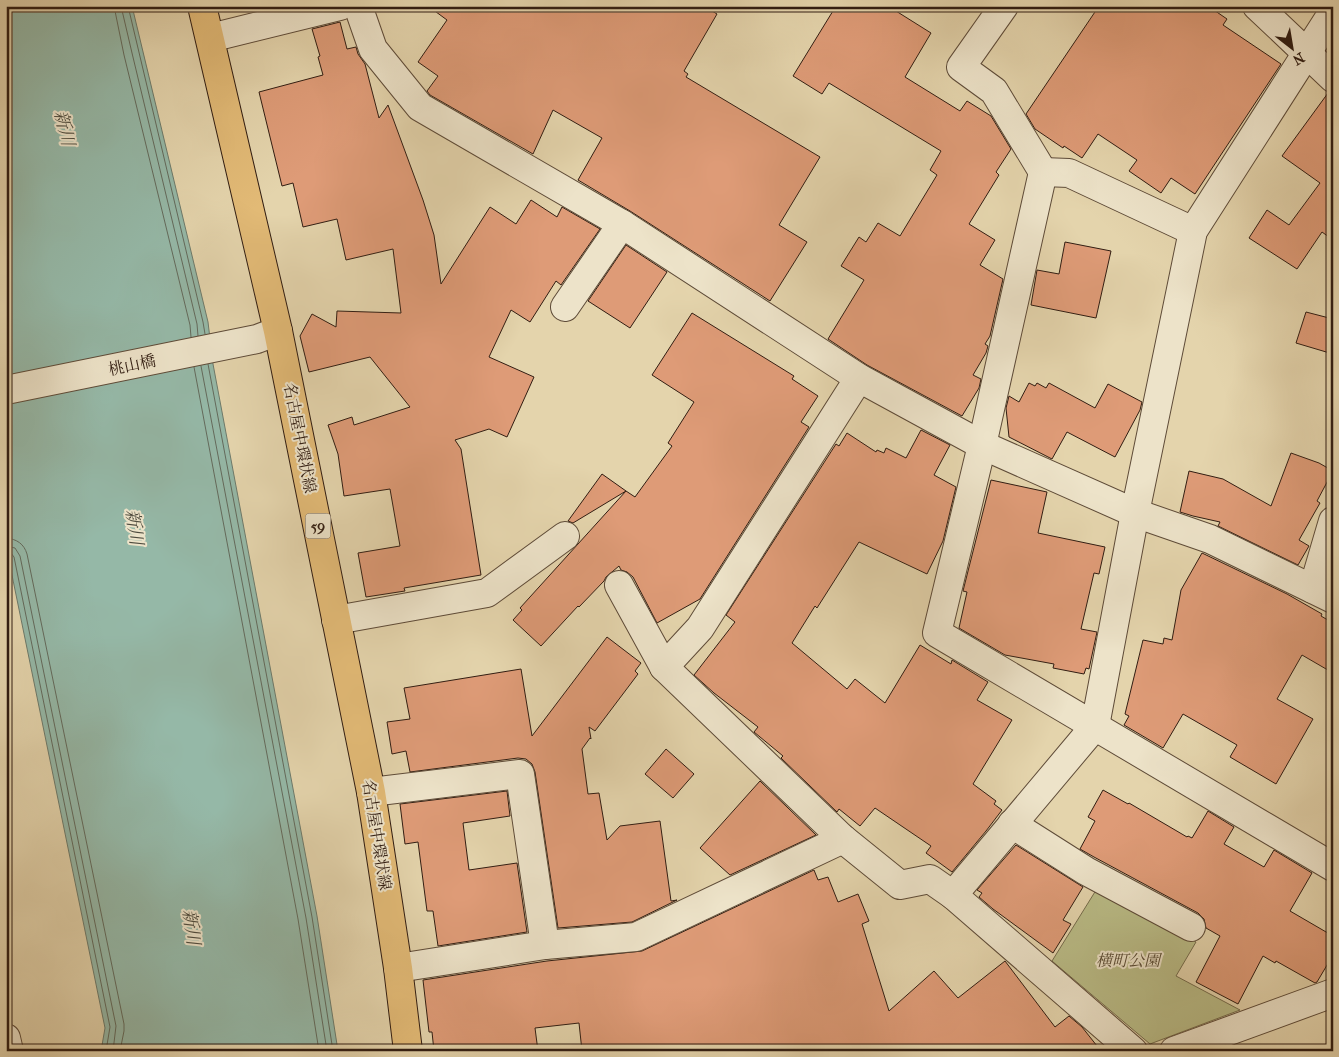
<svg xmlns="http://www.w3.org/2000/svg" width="1339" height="1057" font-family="'IM FELL French Canon','Noto Serif JP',serif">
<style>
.green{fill:#b9bb86;stroke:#756c4c}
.water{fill:#95b8a7;stroke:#6d7a6b}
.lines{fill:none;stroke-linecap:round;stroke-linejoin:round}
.shore{stroke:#636a5c;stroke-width:1}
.building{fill:#de9b77;stroke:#311d12}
.street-casing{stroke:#5e4b38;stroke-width:30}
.primary-casing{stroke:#311d12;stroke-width:30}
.street{stroke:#ede3c9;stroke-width:28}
.primary{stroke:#e2ba76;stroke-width:28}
.labels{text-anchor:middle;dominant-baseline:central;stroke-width:4;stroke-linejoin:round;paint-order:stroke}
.shield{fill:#ede3c9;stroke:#695849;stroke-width:1}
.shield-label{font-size:15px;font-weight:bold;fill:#311d12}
.street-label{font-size:16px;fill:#311d12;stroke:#ede3c9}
.park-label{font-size:16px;font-style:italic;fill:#5a4c35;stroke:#ede3c9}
.water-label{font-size:18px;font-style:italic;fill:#4f4c3f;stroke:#ede3c9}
</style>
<rect width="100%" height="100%" fill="#e4d4ac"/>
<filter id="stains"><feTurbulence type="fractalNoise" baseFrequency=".004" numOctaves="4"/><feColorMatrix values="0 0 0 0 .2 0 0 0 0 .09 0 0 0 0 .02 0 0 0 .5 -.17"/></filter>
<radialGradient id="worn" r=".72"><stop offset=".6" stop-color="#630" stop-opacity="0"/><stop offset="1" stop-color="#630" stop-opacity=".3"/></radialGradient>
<path class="green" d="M1098,887L1196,942L1176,976L1240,1010L1150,1044L1052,961Z"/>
<path class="water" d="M6,6H132L208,322L213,364L317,916L338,1051H101L105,1028L6,546Z"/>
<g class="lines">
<g class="shore">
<path d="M114,6L124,55L190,325L191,337"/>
<path d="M121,6L132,53L197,324L198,336"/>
<path d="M128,6L203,322L205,334"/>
<path d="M208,364L312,917L333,1051"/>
<path d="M201,366L306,918L327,1051"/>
<path d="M194,367L298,919L319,1051"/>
<path d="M6,538C17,539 24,544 27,554L124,1024V1031L120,1051"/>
<path d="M6,546L15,548L20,556L116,1026L113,1051"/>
<path d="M6,552L11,553L14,557L110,1027L106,1051"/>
</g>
</g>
<g class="building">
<path d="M428,6H704L717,14L684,71L688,74L686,77L820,157L779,225L807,242L770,301L630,211L578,180L602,138L553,110L533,154L430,95L427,91L438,76L418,62L447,20Z"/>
<path d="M836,6H888L931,33L905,77L960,111L967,101L991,116L1011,149L996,172L999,175L969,224L995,240L980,265L1003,279L990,336L985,344L988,346L986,353L973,375L981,379L979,388L962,416L867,365L828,339L864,280L841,266L859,237L866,242L878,223L900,236L937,175L930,170L941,151L829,83L822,94L793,76Z"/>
<path d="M1099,6H1208L1227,19L1223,25L1281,64L1195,194L1171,178L1161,193L1129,171L1137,160L1098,134L1082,158L1064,146L1063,148L1035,129L1026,114Z"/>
<path d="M340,22L347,49L356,47L358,54L365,64L379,118L388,105L423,200L434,235L441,284L490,207L516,224L531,200L557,217L562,207L600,229L561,285L556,281L530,322L511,310L489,357L534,377L507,437L489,429L455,440L461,449L481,575L404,588L405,591L366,597L358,553L400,546L390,489L344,496L338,454L328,425L352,417L354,425L410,407L370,357L309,372L300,336L312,314L336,327L337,311L401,313L393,249L346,260L337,219L303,227L293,183L282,186L259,92L323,75L318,57L320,56L312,29Z"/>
<path d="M1328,93H1333V240L1322,232L1297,269L1249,238L1267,210L1289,225L1320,183L1282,156Z"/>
<path d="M1065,242L1111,251L1096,318L1031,305L1037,270L1059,274Z"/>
<path d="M626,245L667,272L630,328L588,301Z"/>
<path d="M1306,312L1333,319V354L1296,343Z"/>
<path d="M692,313L794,376L792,379L818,396L801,422L809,427L700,599L657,623L633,577L627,572L621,570L619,566L606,577L604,581L579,607L578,606L541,646L513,620L522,610L520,608L626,491L635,497L672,446L668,443L694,402L652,375Z"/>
<path d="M1029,383L1035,386L1037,383L1046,388L1049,383L1095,408L1108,384L1142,402L1140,410L1115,457L1067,432L1052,459L1009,437L1006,408L1009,396L1019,402Z"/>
<path d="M921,430L950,445L934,475L956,487L943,541L927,574L859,542L817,608L815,606L792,643L847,689L855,679L885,703L920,645L951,664L952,660L988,682L977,700L1012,720L973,784L996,801L994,804L1002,810L986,831L952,872L926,853L931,846L875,808L860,826L839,809L837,812L781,758L783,756L754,732L758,727L714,693L694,675L735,622L726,615L836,444L839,446L847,433L876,452L877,450L884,453L886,448L906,458Z"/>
<path d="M1291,453L1319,463L1333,471L1317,501L1320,503L1299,540L1309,546L1298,565L1218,526L1220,522L1193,516L1180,512L1189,471L1223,479L1271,506Z"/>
<path d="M602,474L626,491L573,523L568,521Z"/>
<path d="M991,480L1047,492L1038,533L1105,547L1099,574L1094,573L1081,629L1097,632L1089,669L1086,668L1084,674L1053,668L1054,664L1005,655L959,628L967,592L963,591Z"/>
<path d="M1202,553L1287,594L1322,614L1321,616L1333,623V673L1302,655L1277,699L1313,719L1276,784L1230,757L1237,745L1183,714L1163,748L1124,725L1129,716L1125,714L1143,640L1163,644L1164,638L1172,640L1181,590Z"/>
<path d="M607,637L641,663L635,671L638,674L595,731L589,727L591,739L590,738L582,749L588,794L599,793L607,840L620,826L660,821L671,901L677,900L632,922L558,928L535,772L532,764L526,759L518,758L410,772L406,751L392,754L387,722L410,719L404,688L521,669L532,736Z"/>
<path d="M666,749L694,774L673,798L645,774Z"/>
<path d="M760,781L816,835L730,875L700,848Z"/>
<path d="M1103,790L1128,804L1129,803L1187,837L1188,836L1192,838L1208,811L1234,827L1224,844L1264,867L1274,850L1312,873L1290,911L1333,936V955L1317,982L1315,983L1276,961L1275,963L1263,956L1238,1004L1196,982L1220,936L1206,928L1204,919L1198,913L1094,857L1080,849L1095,821L1088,817Z"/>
<path d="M507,791L510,816L463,823L469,870L517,863L527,932L438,946L433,911H427L418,842L405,844L400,804Z"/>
<path d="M1016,845L1083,887L1063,920L1071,924L1053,953L993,909L979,897L982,893L977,890Z"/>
<path d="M814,870L818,880L828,877L838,902L858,894L869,921L862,924L889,1011L934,971L958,998L1005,961L1055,1027L1069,1016L1082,1027L1101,1051H697L696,1046L666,1051H643V1047L616,1051H582L579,1023L535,1028L538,1051H434L432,1032H429L423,980L547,961L642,951Z"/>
</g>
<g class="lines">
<defs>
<g id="street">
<path d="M358,6L373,49L420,107L622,224L859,378L982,445L1135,513L1210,539L1333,599"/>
<path d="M1004,6L961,67L994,91L1043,172L982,445L937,633L1333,867"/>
<path d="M1257,6L1333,78"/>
<path d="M210,38L340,6"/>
<path d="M1043,172L1069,173L1193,231"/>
<path d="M565,307L622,224"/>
<path d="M859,378L700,628L664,667L843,839L900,885L930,879L953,895L1133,1051"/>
<path d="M6,390L257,339L278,331"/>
<path d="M619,585L664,667"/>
<path d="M1313,589L1333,521"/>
<path d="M336,620L487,593L565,536"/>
<path d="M371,792L520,774L545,945"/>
<path d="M1012,824L1086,871L1191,927"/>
<path d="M953,895L1095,726L1135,513L1193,231L1333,12"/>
<path d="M398,968L545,945L636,937L843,839"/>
<path d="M6,1038L9,1051"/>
<path d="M1174,1051L1333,993"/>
</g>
<path id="primary" d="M202,6L278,331L371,792L398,968L408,1051"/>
</defs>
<use href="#street" class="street-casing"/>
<use href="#primary" class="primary-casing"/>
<use href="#street" class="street"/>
<use href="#primary" class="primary"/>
</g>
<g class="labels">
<rect class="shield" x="305.5" y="513.5" width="25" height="25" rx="4"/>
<g class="shield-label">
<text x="318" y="526">59</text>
</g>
<g class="street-label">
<text transform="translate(132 365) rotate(-12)">桃山橋</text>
<text transform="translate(300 438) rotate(79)">名古屋中環状線</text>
<text transform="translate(377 835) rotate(81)">名古屋中環状線</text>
</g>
<g class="park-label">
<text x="1128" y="960">横町公園</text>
</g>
<g class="water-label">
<text transform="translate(64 128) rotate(77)">新川</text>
<text transform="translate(134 527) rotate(82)">新川</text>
<text transform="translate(191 927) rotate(82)">新川</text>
</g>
</g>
<rect width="1339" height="1057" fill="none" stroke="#e4d4ac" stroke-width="25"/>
<rect x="8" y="8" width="1324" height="1042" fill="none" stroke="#311d12" stroke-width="2.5"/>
<rect x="12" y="12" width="1314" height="1032" fill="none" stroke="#311d12"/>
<g transform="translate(1292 48) rotate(149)" stroke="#ede3c9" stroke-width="4" paint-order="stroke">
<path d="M0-4L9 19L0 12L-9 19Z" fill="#311d12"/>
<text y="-8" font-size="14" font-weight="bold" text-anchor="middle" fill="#311d12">N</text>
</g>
<rect width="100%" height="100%" filter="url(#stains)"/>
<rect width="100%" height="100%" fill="url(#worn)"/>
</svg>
